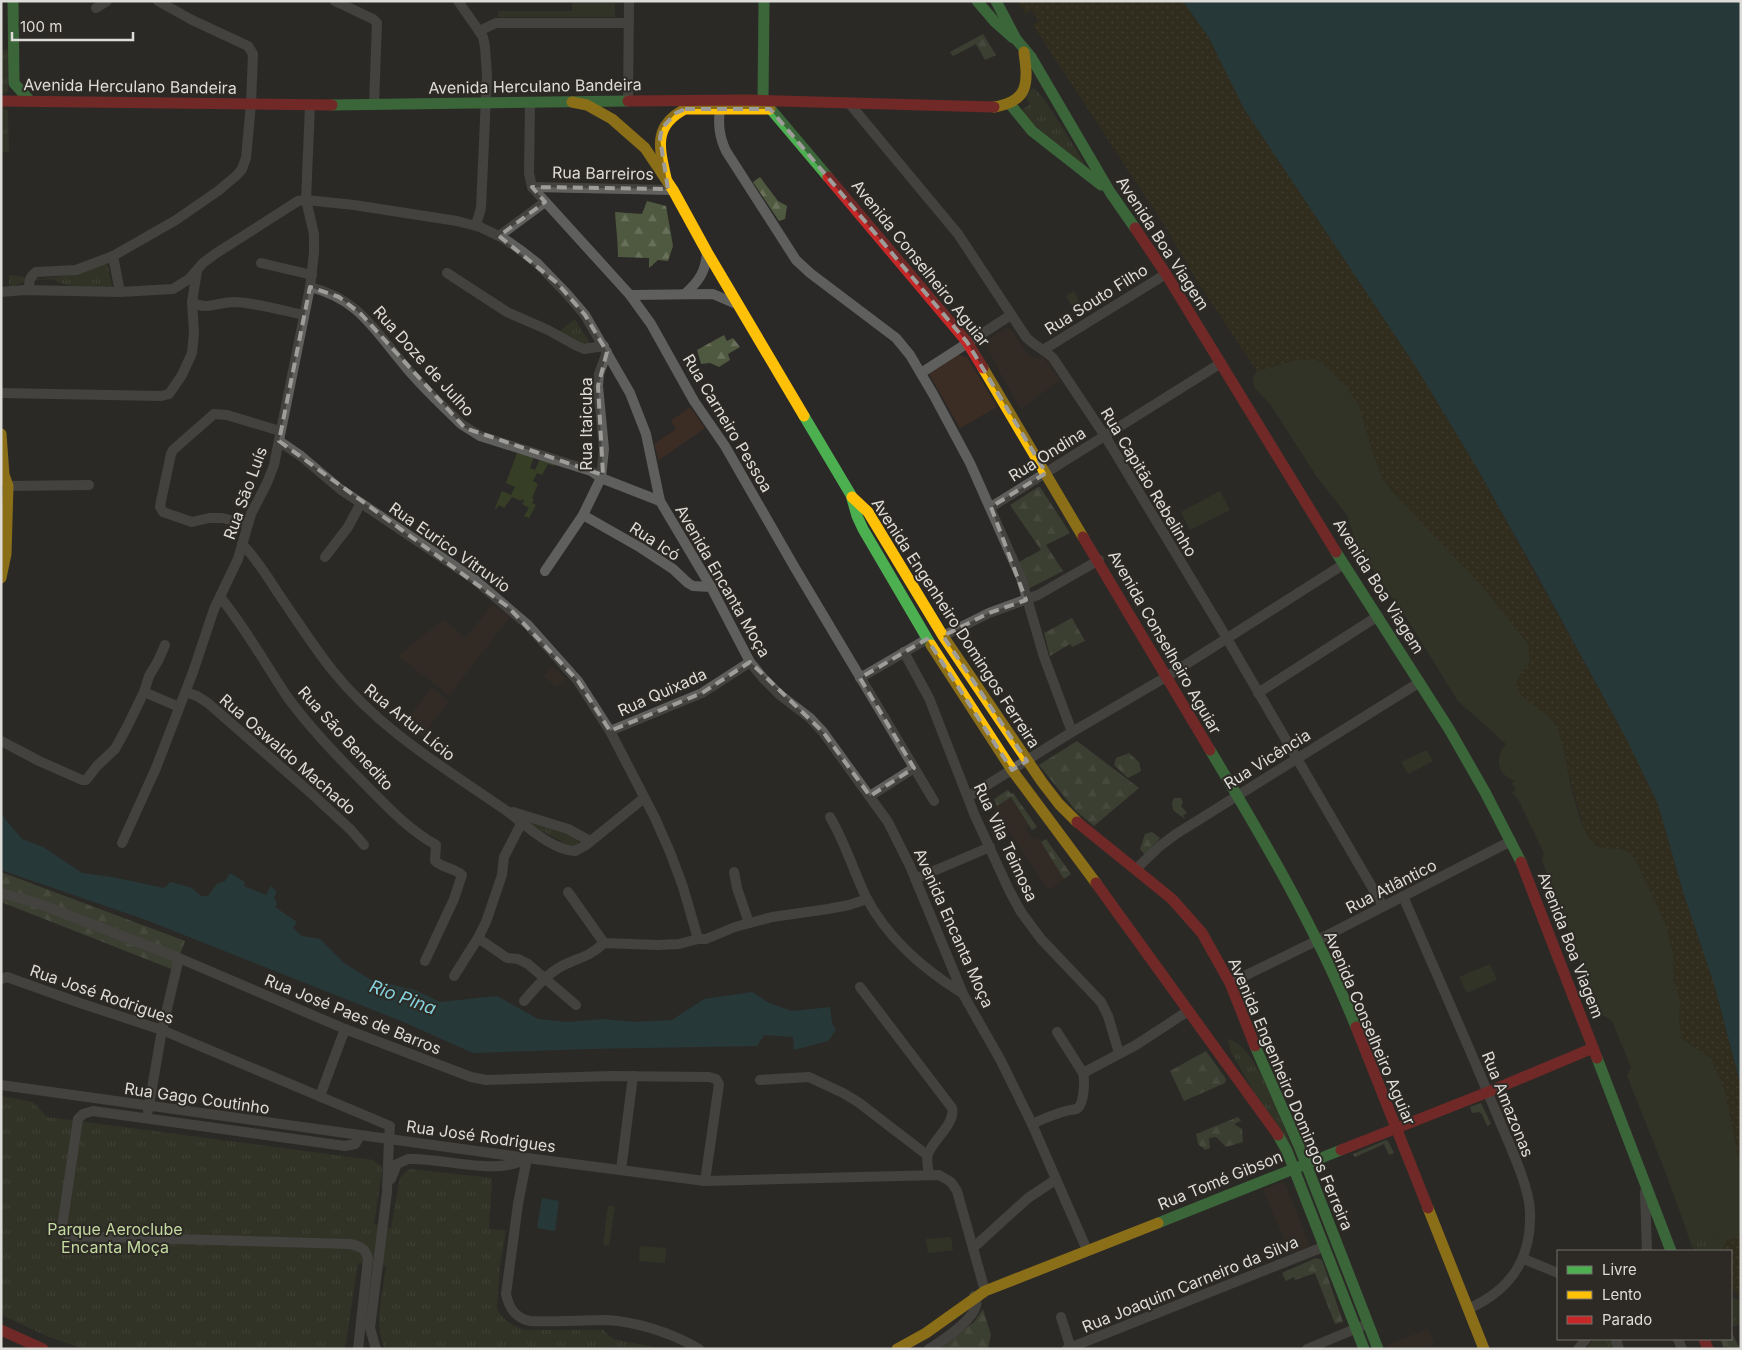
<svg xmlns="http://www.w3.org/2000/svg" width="1742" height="1350" font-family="Inter,sans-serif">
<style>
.education{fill:#3b2d24}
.grass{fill:#363f26}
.forest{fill:url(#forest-firs)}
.sand{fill:url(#sand-dots)}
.park{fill:url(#park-tufts)}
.water{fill:#21494e}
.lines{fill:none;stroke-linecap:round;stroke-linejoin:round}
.street{stroke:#5f5f5d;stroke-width:10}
.fast{stroke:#4caf50;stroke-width:11}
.slow{stroke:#ffc107;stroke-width:11}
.jam{stroke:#c62828;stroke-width:11}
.marked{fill:none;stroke:#9f9d9a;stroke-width:4;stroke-dasharray:10 6;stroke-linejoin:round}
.labels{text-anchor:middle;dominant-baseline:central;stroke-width:4;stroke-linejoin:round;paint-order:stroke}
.street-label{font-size:16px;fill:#dddcd8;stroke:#2d2a25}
.park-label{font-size:16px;fill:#c3daa1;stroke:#2d2a25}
.water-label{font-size:18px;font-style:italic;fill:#84d3de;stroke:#2d2a25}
</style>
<defs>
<pattern id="forest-firs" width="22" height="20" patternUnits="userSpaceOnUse" patternTransform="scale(1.25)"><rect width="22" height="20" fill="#4f593f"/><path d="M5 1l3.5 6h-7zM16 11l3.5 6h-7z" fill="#68705a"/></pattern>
<pattern id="sand-dots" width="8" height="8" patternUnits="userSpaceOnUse" patternTransform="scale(1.25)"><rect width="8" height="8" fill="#383114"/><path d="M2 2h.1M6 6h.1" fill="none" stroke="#544e35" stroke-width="1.8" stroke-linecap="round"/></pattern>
<pattern id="park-tufts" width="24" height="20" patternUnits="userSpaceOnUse" patternTransform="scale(1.25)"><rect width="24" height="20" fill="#363f26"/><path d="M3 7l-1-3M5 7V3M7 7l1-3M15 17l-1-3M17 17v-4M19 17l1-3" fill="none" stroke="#535a45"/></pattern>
</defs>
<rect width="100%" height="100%" fill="#2b2927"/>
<g class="education">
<path d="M1006,328H1010L1028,355L1037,359L1043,357L1060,380L1020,409L984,342Z"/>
<path d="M958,355L967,357L997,407L960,428L929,374Z"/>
<path d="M690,407L705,428L659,460L654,444L676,429L671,421Z"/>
<path d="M493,604L510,617L449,695L398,656L443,620L466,638Z"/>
<path d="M552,667L566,679L556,687L544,676Z"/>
<path d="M432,688L449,701L422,736L404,723Z"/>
<path d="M1011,797L1030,824L1025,827L1033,840L1038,837L1064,879L1048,890L994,807Z"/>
<path d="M1284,1181L1310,1246L1290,1253L1263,1190Z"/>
<path d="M1428,1329L1434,1344L1421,1349H1389L1387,1345Z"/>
</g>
<g class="grass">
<path d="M572,3H615V17H498V11H572Z"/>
<path d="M1074,291L1084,311L1077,315L1066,296Z"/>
<path d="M1313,359L1322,362L1344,384L1359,405L1374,457L1383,479L1391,490L1483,587L1528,644L1530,662L1518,678L1521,695C1533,703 1548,713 1556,725C1562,736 1564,750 1566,762C1570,782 1578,820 1588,836C1603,860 1617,838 1634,857L1665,923L1673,953L1674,981L1681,1002L1679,1018L1682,1039L1712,1059L1725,1091L1741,1169V1236L1727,1240L1724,1246C1718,1229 1697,1231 1693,1249L1667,1176L1627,1076L1631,1067L1612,1021L1599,1013L1542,860L1544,853L1518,799L1512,793L1516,788L1511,784L1515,781C1497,775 1494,758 1506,744L1458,701L1409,622L1357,546L1347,515L1317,477L1270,404L1254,387L1253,378L1257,371L1296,360Z"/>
<path d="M517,453L534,457L530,468L535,470L540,459L556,463L554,466L548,464L542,475L537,473L533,481L538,484L532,498L534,499L532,503L536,505L529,518L524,516L529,508L522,504L524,501L523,499L521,501L512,497L504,508L499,505L496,509L495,508L502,491L511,495L515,487L506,483Z"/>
<path d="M1220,491L1230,510L1190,530L1181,512Z"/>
<path d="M1426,750L1433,761L1408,774L1401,762Z"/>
<path d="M1490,964L1497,980L1467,993L1459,977Z"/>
<path d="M1363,1030L1377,1039L1381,1051L1377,1059Z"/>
<path d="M608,1206H615L609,1246L603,1245Z"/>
<path d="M951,1237L953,1250L928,1253L926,1239Z"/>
<path d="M640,1246L666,1248L665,1263L639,1261Z"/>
</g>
<g class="forest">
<path d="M983,34L996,55L985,60L976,44L953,56L950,52Z"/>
<path d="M760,177L778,201L787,206L785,219L779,221L753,182Z"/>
<path d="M647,201L666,206L673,246L668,261L658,260L649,268V258L618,257C618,241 616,228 615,212L642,214Z"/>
<path d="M724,335L727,341L733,338L740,347L728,354L730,360L719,367L710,363L701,364L697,350Z"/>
<path d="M1038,487H1040L1070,533L1046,545L1063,571L1028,589L1019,562L1041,550L1010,505Z"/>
<path d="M1072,618L1085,641L1072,647L1070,644L1050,656L1044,633Z"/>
<path d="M1077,741L1139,788L1094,826L1076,811L1039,765Z"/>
<path d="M1129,753L1139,762L1141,771L1128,778L1114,765L1116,758Z"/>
<path d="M1008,790L1011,794L1013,793L1037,827L1032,830L1011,797L997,806L994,799Z"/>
<path d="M1174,798H1181L1183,802L1181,806L1187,813L1183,815L1185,819L1173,810L1172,802Z"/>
<path d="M1152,832L1160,838L1145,855L1140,849L1145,834Z"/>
<path d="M1046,839L1071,874L1064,879L1041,842Z"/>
<path d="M1,872L185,941L174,970L1,902Z"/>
<path d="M1206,1051L1226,1079L1225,1083L1184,1101L1170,1071Z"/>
<path d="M1481,1103L1491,1124L1487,1126L1482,1114L1479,1112L1472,1113L1470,1107Z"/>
<path d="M1238,1117L1241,1121L1234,1124L1242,1129L1243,1142L1226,1147L1216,1137L1209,1138L1210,1148L1205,1150L1198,1144L1196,1134Z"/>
<path d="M1386,1140L1388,1141L1394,1153L1389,1155L1384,1144L1355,1157L1353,1154Z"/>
<path d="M1316,1258L1322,1260L1343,1322L1335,1324L1315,1273L1295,1280L1294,1277L1286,1281L1282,1273Z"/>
<path d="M983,1309L991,1335L988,1349H937L974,1322Z"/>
<path d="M1731,1332L1732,1333L1740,1349H1724L1720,1339H1731Z"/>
</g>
<g class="sand">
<path d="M1017,1H1183L1209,38L1244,109L1416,367L1474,463L1626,738L1658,804L1684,895L1715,987L1741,1087V1169L1725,1091L1712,1059L1682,1039L1679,1018L1680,1002L1674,981L1673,953L1665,923L1634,857C1619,841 1606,855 1594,844C1590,840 1587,833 1584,828C1578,806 1571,785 1567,764C1564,751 1562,738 1556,726C1548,712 1521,700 1517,689C1513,679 1525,670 1530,662L1528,644L1483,587L1391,490L1383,479L1374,457L1359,405L1344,384L1322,362L1313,359L1296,360L1257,371L1197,281L1168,231L1033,25L1039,20L1032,10L1026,14Z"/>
<path d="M1741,1236V1300L1731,1285V1251H1724V1246L1727,1240Z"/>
</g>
<g class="park">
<path d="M1,50H9L8,90L6,93H1Z"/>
<path d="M1033,88C1044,93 1081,159 1091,174L1019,112L1030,104L1024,95Z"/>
<path d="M1,109H6L8,111L9,152H1Z"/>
<path d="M107,261L112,287C97,287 65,289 54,279L26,281L9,288V275L41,279L70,275Z"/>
<path d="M575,319L593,348L556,337L561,330Z"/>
<path d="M526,820L558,828L580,840L575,846H570L526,822Z"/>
<path d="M1228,1039C1256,1044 1283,1126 1294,1152L1255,1094L1231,1052Z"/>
<path d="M1,1096L33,1102L47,1117L373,1160L381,1166L382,1171L374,1224L391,1228L400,1178L405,1172L411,1169L492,1178L489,1229L506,1230L500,1266L497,1306C498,1318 515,1327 525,1330H603L613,1339L658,1348L613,1347L582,1349H385C373,1324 383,1292 386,1266L358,1263L345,1349H84L49,1337L1,1315Z"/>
<path d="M1709,1233L1720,1238L1724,1246L1723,1251H1694C1693,1241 1699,1235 1709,1233Z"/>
<path d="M1731,1298L1741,1300V1324L1731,1327Z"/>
<path d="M1594,1339H1613L1617,1349H1586Z"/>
</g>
<g class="water">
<path d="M1183,1H1741V1087L1715,987L1684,895L1658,804L1626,738L1531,564L1474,463L1416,367L1244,109L1209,38Z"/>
<path d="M1,814L22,839L43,847L82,873L112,877L164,888L171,882L192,888L201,896H208L217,884L225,881L230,873L245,882L244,886L266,895L271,886L277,892L274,897L277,904L275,907L297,922L293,928L302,936L320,939L344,963L371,980L415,990L440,1002L497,996L538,1019L568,1022L603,1019L635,1022L672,1020L704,999L752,992L769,1003L792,1011L830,1007L832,1023L836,1030L828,1041L794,1050L793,1037L764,1035L757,1046L588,1049L473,1053L401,1021L146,920L1,870Z"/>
<path d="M542,1198L559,1201L555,1231L537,1228Z"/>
</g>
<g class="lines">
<g class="street">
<path d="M335,1L373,19L377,23L374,105"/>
<path d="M458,1L479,31L483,37L485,47L487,75L481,208L476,225"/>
<path d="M96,8L107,1"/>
<path d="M479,31L496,23H629"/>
<path d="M628,101L629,1"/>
<path d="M530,103L529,173L532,187L630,295L651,324L694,401L725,446L795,568L934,801"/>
<path d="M849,103L958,234L1026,337C1034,346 1044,349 1053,358L1105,436L1222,630L1383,906"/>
<path d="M720,108C718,124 719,136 726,151L796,260L810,273L896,338L910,355L933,394L970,463L1021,578L1044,657L1072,732"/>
<path d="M532,187L673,190"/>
<path d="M499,236L545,202"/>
<path d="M113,256L120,292"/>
<path d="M261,263L312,275"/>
<path d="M447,273L507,312L548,330L575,345L584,349L604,346"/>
<path d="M310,287C359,299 374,330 405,366C422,387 442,405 461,424L480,436L591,471L601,478L660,501"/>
<path d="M29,290C29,282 29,277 36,272L76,270L113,256L176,220L218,191L237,175L242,169L246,158L251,104L253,54L248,46L192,20L158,1"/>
<path d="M1,292L24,290L120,292L173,289L189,279L203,263L215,254L298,201L306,200L354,205L457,221L480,227L503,238L519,249L537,263L567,294L585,315L630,393L646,434L660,501L711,587L750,662L763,678L780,695L810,718L823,732L888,822L910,866L963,994L1001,1061L1032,1124L1087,1250"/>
<path d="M686,293C699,281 706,271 707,252"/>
<path d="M630,295L713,294L736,304"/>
<path d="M192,302C206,311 218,302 234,302C257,303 281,310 304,315"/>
<path d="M1043,350L1166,274"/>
<path d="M921,373L1011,315"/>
<path d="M1,393L161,396L169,394L182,375L192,353L194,333L192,302L197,271"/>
<path d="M279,441L301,456L340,489L474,579L528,625L578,681L610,731L655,818L670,852L683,887L698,939"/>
<path d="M8,486L89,485"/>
<path d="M991,507L1221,363"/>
<path d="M583,515L641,548L673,569L688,583L693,586L711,587"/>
<path d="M248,524L222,518H209L192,522L163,512L160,507L161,501L171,454L173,450L214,414L227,415L280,431"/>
<path d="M242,544C257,559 267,576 278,593C296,619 313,646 333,671C379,729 443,767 504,809C523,822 550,850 575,851L586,845L644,798"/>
<path d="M325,557L348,527L361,503"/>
<path d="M545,571L583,515L601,478L604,449L598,386L599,374L607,352"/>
<path d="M220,597C245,627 264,662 286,695C308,726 335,754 362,781C385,804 407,829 436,845L435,861C443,868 454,868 462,875L454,899L425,961"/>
<path d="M943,636L989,613L1038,595L1099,560"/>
<path d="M904,652L929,698L975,816L1009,890L1021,912L1041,939L1101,1002L1108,1016L1119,1053"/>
<path d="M860,678L927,639"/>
<path d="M144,692L179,707"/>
<path d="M186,692L197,696L208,703L312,794L351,830L364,845"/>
<path d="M1258,693L1378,616"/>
<path d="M610,731L702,693L750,662"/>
<path d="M1,741L39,761L82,780H86L97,766L115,749L127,727L144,692L149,676L158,661L165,645"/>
<path d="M870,796L914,768"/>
<path d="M968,797L1072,732L1166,677L1344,564"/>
<path d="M513,812L568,829L590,841"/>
<path d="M830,817C845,842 853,870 866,897C888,939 923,969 962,993"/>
<path d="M122,843L156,768L193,672L214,609L238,559L251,514L267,483L274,465L310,287L314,253V234L306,200L310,105"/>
<path d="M1136,869L1160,846L1176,834L1420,682"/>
<path d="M734,872L737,888L749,923"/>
<path d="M915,879L990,847"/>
<path d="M568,892L604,943"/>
<path d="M1,893L37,903L179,958L345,1029L471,1077L486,1080L610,1076L709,1077L716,1079L719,1084L705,1181"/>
<path d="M1403,896C1435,971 1469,1046 1500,1122C1510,1146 1529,1186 1530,1211C1532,1259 1511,1290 1468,1309"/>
<path d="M478,938L507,958L518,959L528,964L576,1005"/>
<path d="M454,976L478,938L486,922L502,875L504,857L522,822"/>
<path d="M1,979L7,977L77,1002L162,1030L390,1126L389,1139L527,1158L705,1181L939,1175L951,1182L957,1191L985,1291"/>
<path d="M1230,983L1318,940L1511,841"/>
<path d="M860,987L952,1108C956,1123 933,1140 928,1154C926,1159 928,1168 929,1174"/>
<path d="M524,1001C535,988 547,974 562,966C579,957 588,958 604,943L657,945L679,944L698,939H706L735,927L772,917L828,909L849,905L867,899"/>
<path d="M1083,1073L1136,1045L1188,1011"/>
<path d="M760,1080L809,1077L843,1093L858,1102L927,1155"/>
<path d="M1,1085L389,1139L387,1192L370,1328L376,1349"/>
<path d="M320,1096L345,1029"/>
<path d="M148,1111L162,1030L179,958"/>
<path d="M1032,1124C1043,1119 1054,1114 1066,1111C1069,1110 1075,1110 1078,1108C1084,1103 1085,1080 1083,1073L1057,1032"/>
<path d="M527,1158L518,1204L506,1294C509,1308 515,1318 530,1321C555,1322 581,1320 607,1320C638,1322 672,1333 699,1349"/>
<path d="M621,1170L633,1076"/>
<path d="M391,1179L397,1164L408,1159C442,1157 498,1177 527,1158"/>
<path d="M1645,1192L1647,1251"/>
<path d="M973,1248L1028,1198L1055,1180"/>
<path d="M1524,1259L1558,1273"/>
<path d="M1061,1317L1071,1349"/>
<path d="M1616,1339L1619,1349"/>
<path d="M1678,1339L1682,1349"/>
<path d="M358,1349L368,1259C366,1248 359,1246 350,1244L69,1236L64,1232L62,1227L78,1119L83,1114L93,1111L345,1146L355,1144L360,1136"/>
<path d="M929,1349C942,1341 987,1312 974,1296"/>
<path d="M1067,1349L1323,1247"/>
<path d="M1307,1349L1362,1326"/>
<path d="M1578,1349L1586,1339"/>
</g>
<g class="fast">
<path d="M13,1L14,83L30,101"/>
<path d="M764,1L763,100L828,177"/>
<path d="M977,1L995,22L1013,38"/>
<path d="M996,1L1016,39L1031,57L1110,192L1135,228"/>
<path d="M1010,104L1032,131L1101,185"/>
<path d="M332,105L628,101"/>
<path d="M804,416L851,495L857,516L863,529L931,645"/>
<path d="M1336,552L1449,729L1485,792L1521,862"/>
<path d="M1210,750C1264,840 1317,930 1356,1027"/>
<path d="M1255,1046L1299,1146L1378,1349"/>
<path d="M1597,1058L1671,1251"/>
<path d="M1278,1135L1287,1151L1364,1349"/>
<path d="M1158,1223L1341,1150"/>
</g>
<g class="slow">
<path d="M572,102L587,105L612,119L645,148L673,190L707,252L804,416"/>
<path d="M994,107C1030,101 1028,82 1024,52"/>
<path d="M666,178C659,147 653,126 685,109H770"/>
<path d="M983,368L1083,537"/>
<path d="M1,434L4,475L8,486L6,554L1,578"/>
<path d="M852,497L868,512L943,636L1042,782L1059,804L1077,822"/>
<path d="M931,645L1012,770L1096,883"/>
<path d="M1428,1208L1484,1349"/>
<path d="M897,1349L926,1333L985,1291L1158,1223"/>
</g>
<g class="jam">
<path d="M1,101L332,105"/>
<path d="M628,101L747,100L994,107"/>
<path d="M828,177L967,342L983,368"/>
<path d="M1135,228L1166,274L1336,552"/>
<path d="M1083,537L1210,750"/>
<path d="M1077,822L1172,899L1202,933L1230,983L1255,1046"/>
<path d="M1521,862L1597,1058"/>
<path d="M1096,883L1278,1135"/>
<path d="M1356,1027L1428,1208"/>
<path d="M1341,1150L1488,1092L1593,1048"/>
<path d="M1,1330L43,1349"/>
<path d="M1704,1339L1708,1349"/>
</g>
</g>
<path d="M0 0H1742V1350H0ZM685,109H770L967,342L1046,473L991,507L1026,600L989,613L943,636L1027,761L1012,770L927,639L860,678L914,768L870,796L823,732L750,662L702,693L610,731L578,681L508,607L279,441L310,287L339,297L361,314L465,428L603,475L598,386L607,352L585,315L557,283L499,236L545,202L532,187L668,189L660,138L662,128L676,113Z" fill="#2b2927" fill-opacity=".55" fill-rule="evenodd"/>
<path class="marked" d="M685,109H770L967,342L1046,473L991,507L1026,600L989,613L943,636L1027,761L1012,770L927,639L860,678L914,768L870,796L823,732L750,662L702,693L610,731L578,681L508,607L279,441L310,287L339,297L361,314L465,428L603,475L598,386L607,352L585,315L557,283L499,236L545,202L532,187L668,189L660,138L662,128L676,113Z"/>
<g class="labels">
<g class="street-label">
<text transform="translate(130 86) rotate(1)">Avenida Herculano Bandeira</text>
<text transform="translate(535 86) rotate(-1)">Avenida Herculano Bandeira</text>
<text transform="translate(603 173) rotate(1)">Rua Barreiros</text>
<text transform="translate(1163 243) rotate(57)">Avenida Boa Viagem</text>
<text transform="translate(921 263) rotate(51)">Avenida Conselheiro Aguiar</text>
<text transform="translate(1096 299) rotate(-32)">Rua Souto Filho</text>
<text transform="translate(424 361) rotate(48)">Rua Doze de Julho</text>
<text transform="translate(728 423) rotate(59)">Rua Carneiro Pessoa</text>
<text transform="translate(586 424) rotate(-90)">Rua Itaicuba</text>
<text transform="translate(1047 454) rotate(-32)">Rua Ondina</text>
<text transform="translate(1149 482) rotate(59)">Rua Capitão Rebelinho</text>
<text transform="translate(245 493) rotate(-70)">Rua São Luís</text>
<text transform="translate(655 541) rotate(33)">Rua Icó</text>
<text transform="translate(450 547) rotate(35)">Rua Eurico Vitruvio</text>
<text transform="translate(723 581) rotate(60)">Avenida Encanta Moça</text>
<text transform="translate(1379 586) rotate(58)">Avenida Boa Viagem</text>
<text transform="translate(956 623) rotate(57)">Avenida Engenheiro Domingos Ferreira</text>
<text transform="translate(1165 642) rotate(60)">Avenida Conselheiro Aguiar</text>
<text transform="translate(662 692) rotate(-24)">Rua Quixada</text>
<text transform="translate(410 722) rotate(39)">Rua Artur Lício</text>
<text transform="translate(346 738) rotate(48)">Rua São Benedito</text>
<text transform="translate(288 754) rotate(41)">Rua Oswaldo Machado</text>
<text transform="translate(1267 759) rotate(-32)">Rua Vicência</text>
<text transform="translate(1006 842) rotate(65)">Rua Vila Teimosa</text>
<text transform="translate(1391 886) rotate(-27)">Rua Atlântico</text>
<text transform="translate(954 928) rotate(66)">Avenida Encanta Moça</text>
<text transform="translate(1571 945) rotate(69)">Avenida Boa Viagem</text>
<text transform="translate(102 994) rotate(19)">Rua José Rodrigues</text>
<text transform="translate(353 1014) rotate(22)">Rua José Paes de Barros</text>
<text transform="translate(1370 1028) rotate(67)">Avenida Conselheiro Aguiar</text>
<text transform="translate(1291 1094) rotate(67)">Avenida Engenheiro Domingos Ferreira</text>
<text transform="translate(197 1098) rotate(8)">Rua Gago Coutinho</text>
<text transform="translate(1508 1104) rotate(68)">Rua Amazonas</text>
<text transform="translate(481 1136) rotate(8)">Rua José Rodrigues</text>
<text transform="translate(1220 1180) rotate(-22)">Rua Tomé Gibson</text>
<text transform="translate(1190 1284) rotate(-22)">Rua Joaquim Carneiro da Silva</text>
</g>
<g class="park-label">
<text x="115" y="1229">Parque Aeroclube<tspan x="115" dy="18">Encanta Moça</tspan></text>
</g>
<g class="water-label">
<text transform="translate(403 997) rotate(20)">Rio Pina</text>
</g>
</g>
<rect width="1742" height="1350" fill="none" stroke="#dddcd8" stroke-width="5"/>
<rect x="1557" y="1250" width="175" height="90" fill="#2d2a25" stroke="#73716d"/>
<rect x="1567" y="1266" width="25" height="8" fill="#4caf50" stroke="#73716d"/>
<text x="1602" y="1275" font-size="15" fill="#dddcd8">Livre</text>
<rect x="1567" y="1291" width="25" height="8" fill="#ffc107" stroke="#73716d"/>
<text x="1602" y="1300" font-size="15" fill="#dddcd8">Lento</text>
<rect x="1567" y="1316" width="25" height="8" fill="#c62828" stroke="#73716d"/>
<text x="1602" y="1325" font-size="15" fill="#dddcd8">Parado</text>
<path d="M12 32v8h121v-8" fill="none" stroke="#dddcd8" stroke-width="2.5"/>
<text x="20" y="32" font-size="15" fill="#dddcd8" stroke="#2d2a25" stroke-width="4" paint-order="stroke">100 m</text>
</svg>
